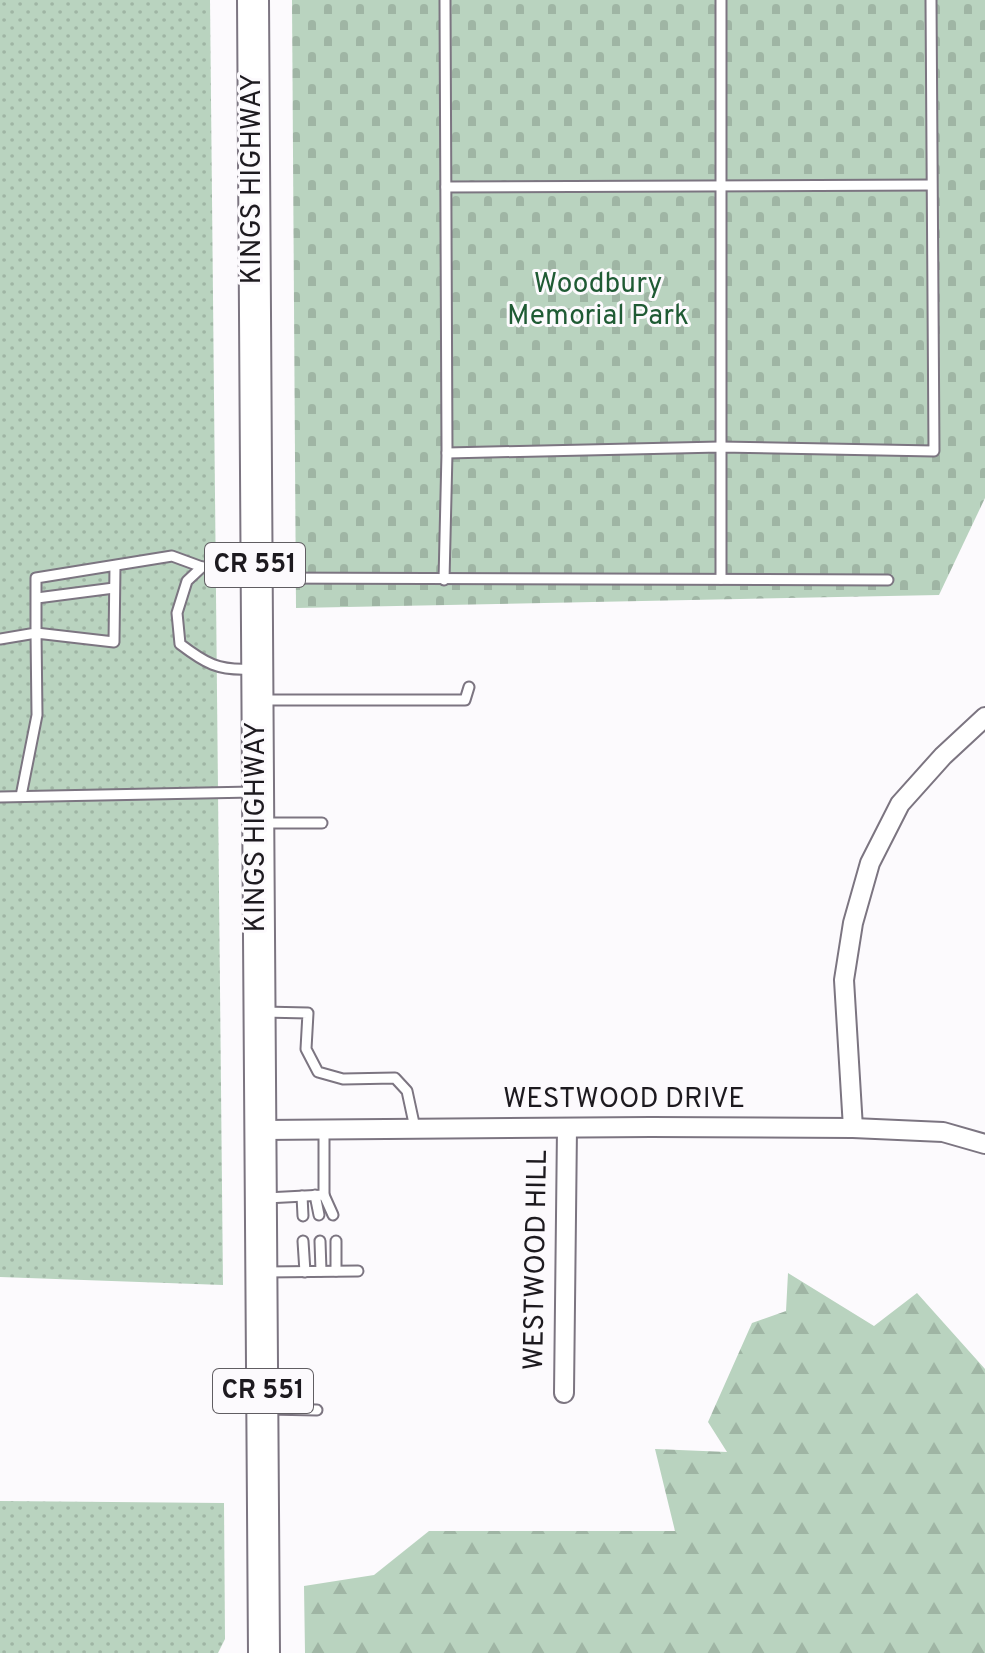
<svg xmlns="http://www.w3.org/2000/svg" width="985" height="1653" font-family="Overpass,sans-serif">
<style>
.grass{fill:url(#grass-dots)}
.forest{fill:url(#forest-firs)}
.cemetery{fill:url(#cemetery-stones)}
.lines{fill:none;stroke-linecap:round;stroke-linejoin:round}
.lane-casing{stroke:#7c7581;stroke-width:13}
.street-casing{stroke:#7c7581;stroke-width:22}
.primary-casing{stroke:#7c7581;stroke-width:34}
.lane{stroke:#fff;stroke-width:9}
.street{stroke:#fff;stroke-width:18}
.primary{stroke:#fff;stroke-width:30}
.labels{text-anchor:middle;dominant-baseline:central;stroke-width:6;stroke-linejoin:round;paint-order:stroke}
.shield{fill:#fcfafd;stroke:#605d62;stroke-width:2}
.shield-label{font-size:26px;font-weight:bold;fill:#1d1a1f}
.street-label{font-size:28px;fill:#1d1a1f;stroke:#fcfafd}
.park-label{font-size:28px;fill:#1f5b34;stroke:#fcfafd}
</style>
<defs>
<pattern id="grass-dots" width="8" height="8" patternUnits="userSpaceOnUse" patternTransform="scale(2)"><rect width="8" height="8" fill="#b9d3bf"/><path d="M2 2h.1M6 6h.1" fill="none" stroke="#9fb5a4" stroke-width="1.8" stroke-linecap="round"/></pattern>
<pattern id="forest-firs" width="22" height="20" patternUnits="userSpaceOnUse" patternTransform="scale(2)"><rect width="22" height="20" fill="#b9d3bf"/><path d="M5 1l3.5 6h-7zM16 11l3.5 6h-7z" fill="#9fb5a4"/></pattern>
<pattern id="cemetery-stones" width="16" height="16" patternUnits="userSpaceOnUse" patternTransform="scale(2)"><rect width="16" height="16" fill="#b9d3bf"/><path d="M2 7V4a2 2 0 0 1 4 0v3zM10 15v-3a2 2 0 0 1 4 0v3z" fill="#9fb5a4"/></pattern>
</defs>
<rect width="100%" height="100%" fill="#fcfafd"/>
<g class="grass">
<path d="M0,0H210L223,1285L0,1277Z"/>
<path d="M0,1501L224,1503L225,1639L218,1653H0Z"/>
</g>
<path class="forest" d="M788,1273L874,1326L917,1293L985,1369V1653H305L304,1586L374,1575L429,1531H675L655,1449L727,1452L708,1422L752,1323L786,1311Z"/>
<path class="cemetery" d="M292,0H985V498L939,595L296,608Z"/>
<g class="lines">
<defs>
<g id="lane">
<path d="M446,187L931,185"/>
<path d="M447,453L720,447L934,451L931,0"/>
<path d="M259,578L888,580"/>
<path d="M721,579V0"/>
<path d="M444,580L447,453L445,0"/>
<path d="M37,598L114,588"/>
<path d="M0,639L36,633V578L172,556L202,567"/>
<path d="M251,669C218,671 205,663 180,644L177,613L187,581L202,567H252"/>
<path d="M260,700H465L469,687"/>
<path d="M21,796L37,715L36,633L114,642L115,566"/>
<path d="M0,797L253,792"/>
<path d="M264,823H322"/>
<path d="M263,1012L308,1013L306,1049L318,1072L343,1079L395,1078L407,1091L415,1128"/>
<path d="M315,1195L319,1215"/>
<path d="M324,1195L333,1215"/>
<path d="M302,1196L303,1216"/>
<path d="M266,1198L324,1195V1129"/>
<path d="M303,1241L305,1272"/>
<path d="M320,1241L321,1271"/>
<path d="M336,1241V1271"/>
<path d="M266,1272L358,1271"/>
<path d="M267,1409L317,1410"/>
</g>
<g id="street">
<path d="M853,1128L844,980L853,923L870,863L900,804L943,756L985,717"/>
<path d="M262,1130L651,1127L853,1128L943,1132L985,1144"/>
<path d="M564,1393L567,1128"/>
</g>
<path id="primary" d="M253,0C253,551 263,1102 264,1653"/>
</defs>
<use href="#lane" class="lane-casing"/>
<use href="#street" class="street-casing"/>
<use href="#primary" class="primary-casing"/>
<use href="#lane" class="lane"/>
<use href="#street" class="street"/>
<use href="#primary" class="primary"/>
</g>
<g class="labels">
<g class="shield">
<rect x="205" y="543" width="100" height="44" rx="6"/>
<rect x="213" y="1369" width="100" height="44" rx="6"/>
</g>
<g class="shield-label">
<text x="255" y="565">CR 551</text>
<text x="263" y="1391">CR 551</text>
</g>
<g class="street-label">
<text transform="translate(253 179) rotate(-90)">KINGS HIGHWAY</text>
<text transform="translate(257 827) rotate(-90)">KINGS HIGHWAY</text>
<text x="624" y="1100">WESTWOOD DRIVE</text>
<text transform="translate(537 1260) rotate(-89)">WESTWOOD HILL</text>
</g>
<g class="park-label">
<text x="598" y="285">Woodbury<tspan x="598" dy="32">Memorial Park</tspan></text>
</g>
</g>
</svg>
